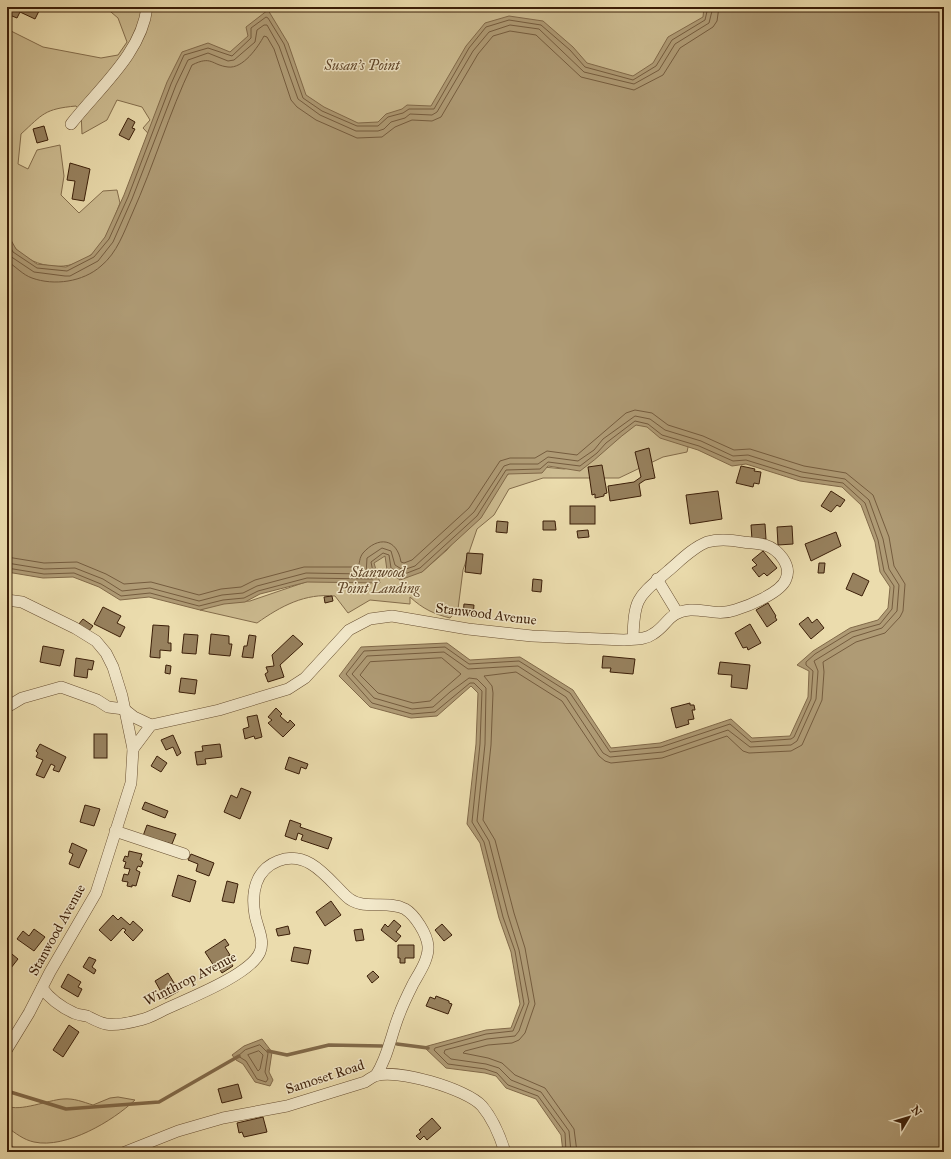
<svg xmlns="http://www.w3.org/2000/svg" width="951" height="1159" font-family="'IM FELL Great Primer',serif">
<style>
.green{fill:#cdbc91;stroke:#846d4c}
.water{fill:#af9b75;stroke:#816949}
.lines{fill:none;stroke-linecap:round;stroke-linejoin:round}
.shore{stroke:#755c3e;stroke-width:1}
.stream{stroke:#816949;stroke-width:3.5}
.building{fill:#97815e;stroke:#3b1e08}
.minor-casing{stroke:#674e31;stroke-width:12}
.minor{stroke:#f2e8ca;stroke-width:11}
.labels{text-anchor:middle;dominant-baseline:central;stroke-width:3;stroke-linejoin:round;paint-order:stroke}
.park-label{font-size:14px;font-style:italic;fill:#60462a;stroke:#f2e8ca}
.street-label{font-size:14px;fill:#3b1e08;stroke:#f2e8ca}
</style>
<rect width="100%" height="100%" fill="#ebdcad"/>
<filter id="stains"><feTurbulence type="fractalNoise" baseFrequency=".005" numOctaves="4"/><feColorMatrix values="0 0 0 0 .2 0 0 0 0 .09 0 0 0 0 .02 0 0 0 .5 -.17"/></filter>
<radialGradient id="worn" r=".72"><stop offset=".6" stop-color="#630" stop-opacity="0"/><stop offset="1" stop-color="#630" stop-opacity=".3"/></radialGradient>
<g class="green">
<path d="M105,7H716L651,78L443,102L377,127L160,146L143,128L150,120L142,107L117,100L107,120L82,134L81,112L76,106C44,109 43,114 21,134L18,164L28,169L37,150L60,145L64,176L61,195L79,213L103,191L117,190L120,203C113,221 106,242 92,254C70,273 35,269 16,249C12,245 10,238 7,233V29L43,47L101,58L118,55L127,42L118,18Z"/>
<path d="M639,422L690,438L687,452L663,457L619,478H543L509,489L494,515L477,529L463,570L458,609L450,618C434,614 423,609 410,597V604L370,600L348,613L335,596C305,593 281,606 257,623L200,610L220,603L250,601L388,554L408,568L422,572L447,550L508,474L533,466L564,469L586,464Z"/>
<path d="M118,1097L135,1100C113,1121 66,1149 34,1142C24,1140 15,1133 7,1127V1106C20,1112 48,1100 63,1099C74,1098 83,1102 93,1105L110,1098Z"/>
</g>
<g class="water">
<path d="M704,7H944V1152H563L561,1135L536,1099L506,1088L496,1076L485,1073L446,1068L424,1047L486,1030L511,1028L520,1004L511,952L499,918L480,843L467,824L476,744L478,693L471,686L437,716L411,718L370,707L339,676L361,647L447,643L470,660L520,657L573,690L611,748L660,743L731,719L752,738L790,736L808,697L809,671L797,665L813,651L850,628L878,620L888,608L890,587L880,572L875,542L861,505L842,487L800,481L746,464L732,466L698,450L660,438L647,427L636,425C616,439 600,457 580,471L548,466L542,473L508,474L481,518L422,572L400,580L387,570L385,556L374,563L380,583L307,582L260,594L245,602L224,604L200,610L149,597L120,600L99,587L73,577L43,578L7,572V233L16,249L37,264L66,267L91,255L105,237L124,195L167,82L182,52L208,43L230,52L248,36L246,27L268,10L288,43L306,95L324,107L358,123L378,122L386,114L402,109L407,105L431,106L466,46L485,23L509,16L543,21L573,47L587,63L633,76L653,63L668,37L703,17Z"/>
<path d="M262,1039L272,1052L269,1072L273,1080L270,1086L255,1082L243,1064L236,1060L232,1055L244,1046Z"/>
</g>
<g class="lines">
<g class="shore">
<path d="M7,241L13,252L37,268L67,271L94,257L109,239L128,197L171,84L184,55L208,48L232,56L251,38V28L266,17L268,18L284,44L303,98L322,111L357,126H378L388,117L403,113L409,109H434L469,48L486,27L509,20L541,25L570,50L585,67L633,80L656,66L672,40L705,20L708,7"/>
<path d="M7,251L10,256L34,272L65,276H70L98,261L113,242L132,199L176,85L188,60L208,53L228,61L234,60L255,42L257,30L264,25H267L279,46L298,99L320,115L356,131H378L384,129L391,122L405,118L410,114L432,115L437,112L473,51L489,32L510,25L539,29L584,72L634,84L659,70L675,44L709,23L713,7"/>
<path d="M7,261C15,266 23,275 32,278C54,286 83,282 101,266C117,253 124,232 132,214C154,165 169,113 192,65C212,55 211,65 228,67C243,69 258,47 264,36L267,37L274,49L291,100L297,107L316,120L357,138L382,137L395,127L412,120L432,121L441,117L478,54L493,36L510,31L536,35L581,77L634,90L663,75L680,48L713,27L717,21L719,7"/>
<path d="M7,557L44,563L77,562L106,574L124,584L151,582L199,595L221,589L241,587L255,580L304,567H358C360,563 359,558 363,553C378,536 397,538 401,562L404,563L412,560L469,508L500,461L510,458H535L547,451L577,455L626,413L635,410L652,413L668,425L703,436L734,450L750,449L804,466L846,473L873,495L889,537L894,566L905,584L903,611L900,617L885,633L856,642L823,662L824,672L822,700L802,745L791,751L749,753L743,751L727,736L662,758L611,763L605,761L599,756L562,701L516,672L484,676L492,686L493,693L491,745L483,820L495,840L514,913L525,948L535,1004L525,1033L519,1040L512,1043L488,1045L465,1051L463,1053L488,1058L502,1063L515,1075L545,1088L574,1129L577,1152"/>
<path d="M7,563L44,569L75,568L103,579L122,591L150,588L199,601L222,595L243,593L257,586L306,573L366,574L367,558L382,548L391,551L395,565L403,570L415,566L474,512L504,466L510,464H538L548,457L578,461L594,450L603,439L635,416L650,419L665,430L701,441L733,456L748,455L802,472L845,479L869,500L883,539L889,569L899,585L897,611L882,628L853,637L814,661L818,671L816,699L797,741L791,745L750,747L728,730L663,752L610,757L603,753L566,697L518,666L468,669L444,652L367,656L352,674L374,698L412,709L433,707L450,692L469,678L477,679L486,688L485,744L477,821L489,841L508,915L519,950L529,1002L519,1031L515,1036L487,1039L445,1050L444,1053L451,1059L486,1064L499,1068L511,1080L541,1092L569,1131L571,1152"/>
<path d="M7,568L44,574L74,573L101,584L121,596L150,593L199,606L223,600L244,598L258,591L307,578L373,579L374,577L371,562L383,553L389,555L391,568L402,575L420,568L477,516L506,470L540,469L548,462L580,466L597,453L606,443L635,421L648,424L662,435L699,446L733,461L746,460L801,477L843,483L865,503L878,540L884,571L894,586L892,609L880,624L851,632L815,654L806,662V665L813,671L811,699L794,737L791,739L751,742L730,724L661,747L610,752L570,693L519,661L469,664L445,647L364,651L346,674L372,703L412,714L435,712L470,683H474L482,691L480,744L472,822L484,842L503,917L515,951L524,1004L513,1031L486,1034L435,1048L434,1050L448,1064L485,1069L497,1073L508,1085L538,1096L565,1133L566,1152"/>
<path d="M442,658L461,674L430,701L413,703L378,693L360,675L370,662Z"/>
<path d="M260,1045L268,1053L265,1072L268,1079L266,1082L257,1079L246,1061L238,1056L245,1050Z"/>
<path d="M259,1051L263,1055L260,1069L258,1071L248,1055Z"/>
</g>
<g class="stream">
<path d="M397,1044L428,1048"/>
<path d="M268,1051L287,1055L329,1045L382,1046"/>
<path d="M7,1091L66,1109L159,1102L239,1056"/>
</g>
</g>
<g class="building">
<path d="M7,7H41L35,19L20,12L17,18L7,14Z"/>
<path d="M128,118L135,122L132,128L135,129L129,140L119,135Z"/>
<path d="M44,126L48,140L37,143L33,129Z"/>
<path d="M70,163L90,169L84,201L72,199L75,181L67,180Z"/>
<path d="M649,448L655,478L645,480L639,484L641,496L610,501L608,486L634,482L641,477L635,452Z"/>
<path d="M602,465L607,493L604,494V496L595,498V494L592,495L588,467Z"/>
<path d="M741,466L755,469L754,471L761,472L759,484L754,483L753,487L736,483Z"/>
<path d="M718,491L722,519L690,524L686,495Z"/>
<path d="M831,491L845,500L840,507L837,505L831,512L821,506Z"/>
<rect x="570" y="506" width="25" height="18"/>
<path d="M497,521L508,522L507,533L496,532Z"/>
<path d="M543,521H555L556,530H543Z"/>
<path d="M765,524L766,539L752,540L751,525Z"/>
<path d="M792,526L793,544L778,545L777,527Z"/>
<path d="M588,530L589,537L578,538L577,531Z"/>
<path d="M836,532L841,546L811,561L805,544Z"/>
<path d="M763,551L777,568L767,576L764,573L759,577L752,568L757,565L752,560Z"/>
<path d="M467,553L483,554L481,574L465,572Z"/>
<path d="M819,563H825L824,573H818Z"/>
<path d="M853,573L869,581L862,596L846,589Z"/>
<path d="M533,579L542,580L541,592L532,591Z"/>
<path d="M332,596L333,601L325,603L324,597Z"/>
<path d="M768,603L776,616L775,617L777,620L767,627L756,610Z"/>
<path d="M464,604L474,605L473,616L463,614Z"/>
<path d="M103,607L121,616L117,623L125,627L120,637L94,624Z"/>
<path d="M808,617L812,623L817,619L824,628L811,639L799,624Z"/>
<path d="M83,619L93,626L88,632L78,625Z"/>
<path d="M750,624L761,643L748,650L747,647L743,648L735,633Z"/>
<path d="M153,625L169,626L168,643H171V651L160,650V658L150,657Z"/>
<path d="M184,634L198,635L196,654L182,653Z"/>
<path d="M211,634L229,636V644H232L230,656L209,654Z"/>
<path d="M249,635L256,636L253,658L242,657L244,646H247Z"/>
<path d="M293,635L303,644L280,665L284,677L268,682L265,674L268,672L266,667L274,666L272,655Z"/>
<path d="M43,646L64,650L60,666L40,662Z"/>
<path d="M603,656L635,659L633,674L610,672L611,668H602Z"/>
<path d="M76,658L94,661L92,670L88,669L87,678L74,676Z"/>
<path d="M720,662L750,665L747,689L731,687L732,675L718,674Z"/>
<path d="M166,665L171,666L170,674L165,673Z"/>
<path d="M181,678L197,680L195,694L179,692Z"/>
<path d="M690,703V705H694L695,710H692L694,719L688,720L689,724L676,728L671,708Z"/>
<path d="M276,708L282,714L280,716L288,723L290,720L295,725L283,737L268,723L272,720L268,717Z"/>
<path d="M257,715L262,737L255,739L254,736L245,739L243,729L249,727L247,717Z"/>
<rect x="94" y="734" width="13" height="24"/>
<path d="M173,735L181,753L177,756L173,747L166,750L161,740Z"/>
<path d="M40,744L66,757L59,772L53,770L55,766L51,764L44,778L36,775L43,760L36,757L38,753L36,751Z"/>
<path d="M220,744L222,757L205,759L206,764L197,765L195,752L203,751L202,746Z"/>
<path d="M157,756L167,763L161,772L151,766Z"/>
<path d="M289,757L308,764L306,769L301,767L299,774L285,769Z"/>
<path d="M241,788L251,792L240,819L224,812L231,795L237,798Z"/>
<path d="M145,802L168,811L165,818L142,809Z"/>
<path d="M85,805L100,809L94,826L80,822Z"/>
<path d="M290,820L301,824L300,827L332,838L328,849L301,840L303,835L298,833L296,840L285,836Z"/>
<path d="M147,825L176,834L172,844L143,836Z"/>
<path d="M72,843L87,850L79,868L69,864L73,854L69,852Z"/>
<path d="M129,851L142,854L140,860L143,862L141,867L138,866L136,870L140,872L136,886L132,885V887L127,886L128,882L122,881L124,874L128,875L130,869L124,868L126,862L123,861L125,856L128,857Z"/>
<path d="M191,854L214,863L209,876L196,871L198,864L188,860Z"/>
<path d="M178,875L196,881L190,902L172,896Z"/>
<path d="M227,881L238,884L234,903L222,901Z"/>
<path d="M331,901L341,915L325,926L316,912Z"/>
<path d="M113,915L118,920L121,917L130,925L133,921L143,930L133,941L124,932L126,930L123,928L111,941L99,930Z"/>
<path d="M394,920L401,926L396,932L401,936L396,942L381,930L385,924L388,927Z"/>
<path d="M442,924L452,935L444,941L435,930Z"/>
<path d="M288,926L290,934L278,936L276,929Z"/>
<path d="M34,929L45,937L34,951L17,939L23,931L29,936Z"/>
<path d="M362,929L364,940L356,941L354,930Z"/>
<path d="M225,939L229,945L225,947L230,955L227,957L233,966L222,973L216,964L214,966L205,952Z"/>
<path d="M398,945H414V958H405V963H400V958H398Z"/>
<path d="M294,947L311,950L308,964L291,961Z"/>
<path d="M7,950L18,959L7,973Z"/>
<path d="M89,957L96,960L92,967L96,970L94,974L83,967Z"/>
<path d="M373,971L379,977L372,983L367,976Z"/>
<path d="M168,973L179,991L165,999L155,981Z"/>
<path d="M68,974L81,982L78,987L82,989L78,997L61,987Z"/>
<path d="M436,996L449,1001V1003L452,1004L448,1014L426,1006L430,997L435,999Z"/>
<path d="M69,1025L79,1032L63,1057L53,1050Z"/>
<path d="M238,1084L242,1098L222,1103L218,1089Z"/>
<path d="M263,1117L267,1132L244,1137L242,1132L239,1133L237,1123Z"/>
<path d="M432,1118L441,1128L427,1140L424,1136L420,1140L416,1136L421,1132L419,1130Z"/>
</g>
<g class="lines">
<defs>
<g id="minor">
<path d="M71,124C98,89 142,53 147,7"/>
<path d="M657,579L677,612"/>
<path d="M7,600L22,602L75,628L96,641L106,653L113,667L122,696L133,749L131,783L96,893L50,972L29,1013L7,1049"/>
<path d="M7,707L22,698L61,687L97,700L108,707L124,709"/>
<path d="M124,709L134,717L151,725"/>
<path d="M133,749L151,725L219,710L288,689L305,678L349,630L370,619L392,616L468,629L532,636L624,640C634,639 645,640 653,634C668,625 668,612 690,610C705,609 718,616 735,610C748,606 781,593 786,579C792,565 778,549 765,545C758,543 750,543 743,542C732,540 718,539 707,542C692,548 680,561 668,571C638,597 634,597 633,639"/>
<path d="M115,831L184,854"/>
<path d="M42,988C50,999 61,1007 74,1013C78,1015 83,1015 87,1016C93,1019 100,1023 106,1024C117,1026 129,1023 140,1020C150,1018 159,1012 168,1008C190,998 251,974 260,952C265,940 257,927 255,915C251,893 255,870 278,861C308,849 328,879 346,896C362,912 386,899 405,909C415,915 427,934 428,946C429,959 419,973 413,984C408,994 403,1004 399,1015C391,1035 388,1057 376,1075"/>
<path d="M7,1149L10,1152"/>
<path d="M125,1152L178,1131L223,1118L287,1106L365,1082C368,1080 372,1077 375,1076C396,1068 467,1089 482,1106C493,1119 500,1136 505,1152"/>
</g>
</defs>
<use href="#minor" class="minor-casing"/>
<use href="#minor" class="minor"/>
</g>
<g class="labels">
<g class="park-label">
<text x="362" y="65">Susan's Point</text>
<text x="378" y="572">Stanwood<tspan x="378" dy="16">Point Landing</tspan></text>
</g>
<g class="street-label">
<text transform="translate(486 614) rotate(7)">Stanwood Avenue</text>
<text transform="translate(57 930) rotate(-61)">Stanwood Avenue</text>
<text transform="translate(190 979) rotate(-27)">Winthrop Avenue</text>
<text transform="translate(325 1077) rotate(-18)">Samoset Road</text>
</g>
</g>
<rect width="951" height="1159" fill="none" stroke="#ebdcad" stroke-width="24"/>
<rect x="8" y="8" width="935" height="1143" fill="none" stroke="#3b1e08" stroke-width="2"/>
<rect x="12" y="12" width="927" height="1135" fill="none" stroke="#3b1e08"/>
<g transform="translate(909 1117) rotate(52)" stroke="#f2e8ca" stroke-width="3" paint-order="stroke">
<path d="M0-3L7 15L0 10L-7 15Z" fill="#3b1e08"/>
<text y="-6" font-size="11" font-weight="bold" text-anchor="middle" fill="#3b1e08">N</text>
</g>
<rect width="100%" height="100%" filter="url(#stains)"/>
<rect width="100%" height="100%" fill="url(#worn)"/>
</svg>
